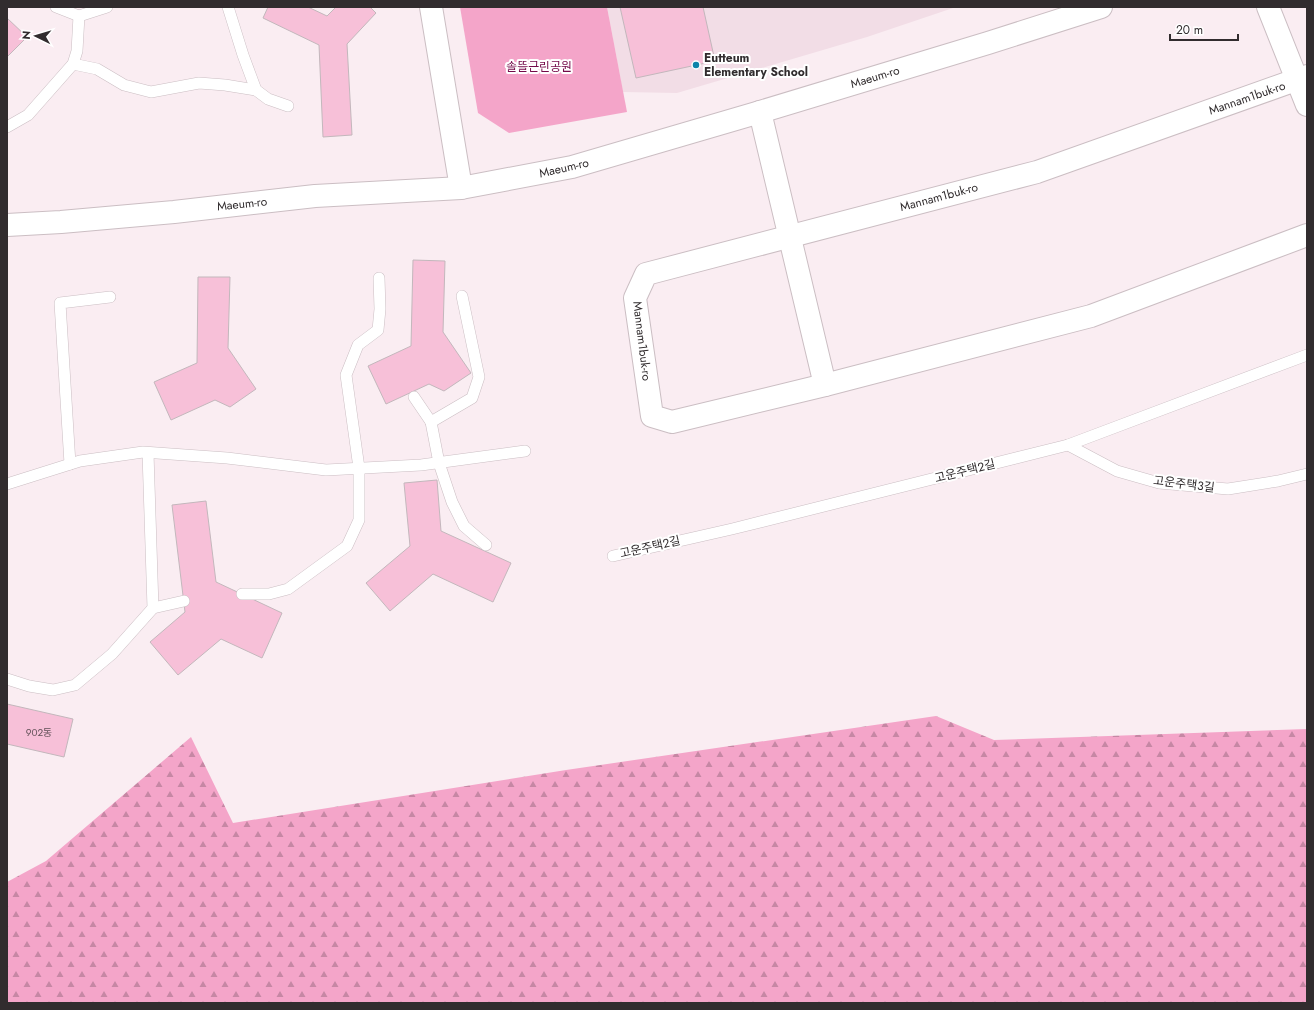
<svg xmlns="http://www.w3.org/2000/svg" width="1314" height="1010" font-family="Jost,'Noto Sans KR',sans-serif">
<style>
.built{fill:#f2dde6}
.green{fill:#f4a5c9}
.forest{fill:url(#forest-firs)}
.building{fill:#f7c0d8;stroke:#c3b7bc}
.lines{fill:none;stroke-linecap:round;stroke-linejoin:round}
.lane-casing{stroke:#cbbec3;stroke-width:12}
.street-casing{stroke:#cbbec3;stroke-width:24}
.secondary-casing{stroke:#cbbec3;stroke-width:24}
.lane{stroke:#fff;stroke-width:11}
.street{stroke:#fff;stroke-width:22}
.secondary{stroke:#fff;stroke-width:22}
.poi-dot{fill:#0e84aa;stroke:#fff;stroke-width:1.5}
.labels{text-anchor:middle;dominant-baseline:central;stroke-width:4;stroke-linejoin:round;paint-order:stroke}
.number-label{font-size:10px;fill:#625158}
.poi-label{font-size:12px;font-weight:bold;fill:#312c2e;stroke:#fff;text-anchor:start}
.park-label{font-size:12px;fill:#730949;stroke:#fff}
.street-label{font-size:12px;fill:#312c2e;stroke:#fff}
</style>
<defs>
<pattern id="forest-firs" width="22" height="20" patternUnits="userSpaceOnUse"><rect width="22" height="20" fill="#f4a5c9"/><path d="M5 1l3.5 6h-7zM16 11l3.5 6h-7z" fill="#c687a4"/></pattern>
</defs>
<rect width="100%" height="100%" fill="#faedf2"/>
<path class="built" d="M607,7H956L867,37L677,93L623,92Z"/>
<path class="green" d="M460,7H607L627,112L509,133L478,113Z"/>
<path class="forest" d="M936,716L994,740L1307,729V1003H7V882L46,861L191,737L233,823L566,770Z"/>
<g class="building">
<path d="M268,7H308L327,16L336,7H370L376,13L347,44L352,135L323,137L319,45L263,18Z"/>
<path d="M620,7H703L715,61L636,78Z"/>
<path d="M7,18L27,37L7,57Z"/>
<path d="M413,260L445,261L443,332L471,373L444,391L429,384L386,404L368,366L411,346Z"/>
<path d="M198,277H230L228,348L256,389L230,407L215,400L171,420L154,382L197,363Z"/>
<path d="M437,480L441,531L511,563L493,602L433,574L390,611L366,583L410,546L404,483Z"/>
<path d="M206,501L216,582L282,613L262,658L221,639L178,675L150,642L185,612L172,505Z"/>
<path d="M7,704L73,719L64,757L7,744Z"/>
</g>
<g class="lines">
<defs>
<g id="lane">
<path d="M56,7L79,16L107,7"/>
<path d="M228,7L243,55L256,90L268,99L288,106"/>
<path d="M73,64L97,69L124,85L151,92L199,83L225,85L256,90"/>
<path d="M7,127L28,115L73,64L77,51L79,16"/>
<path d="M414,397L431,422L439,463L452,502L464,526L486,545"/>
<path d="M431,422L472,398L479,377L462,296"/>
<path d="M1068,445L1117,471L1159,483L1228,489L1278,481L1307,474"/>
<path d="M70,464L60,303L110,297"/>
<path d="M7,484L80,461L143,452L227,458L326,470L421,465L525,451"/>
<path d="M613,556L732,529L1068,445L1307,355"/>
<path d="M242,594H269L288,589L347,546L359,520V468L346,375L358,345L378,330L380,309L379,278"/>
<path d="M153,608L184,601"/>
<path d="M7,679L29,686L53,690L75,685L112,654L153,608L148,453"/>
</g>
<g id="street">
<path d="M1268,7L1307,105"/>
<path d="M1307,76L1037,172L646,274L635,298L652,416L672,422L825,385L1091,316L1307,235"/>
<path d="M760,112L825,385"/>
</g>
<g id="secondary">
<path d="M431,7L461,188"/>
<path d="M7,225L61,222L174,212L315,196L461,188L572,167L760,112L988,43L1101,7"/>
</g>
</defs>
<use href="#lane" class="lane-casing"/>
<use href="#street" class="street-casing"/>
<use href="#secondary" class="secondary-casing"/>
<use href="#lane" class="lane"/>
<use href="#street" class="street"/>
<use href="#secondary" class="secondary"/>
</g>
<circle class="poi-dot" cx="696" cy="65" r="4"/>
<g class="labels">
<g class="number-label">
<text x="39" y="732">902동</text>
</g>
<g class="poi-label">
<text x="704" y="58">Eutteum<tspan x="704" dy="14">Elementary School</tspan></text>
</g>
<g class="park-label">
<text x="539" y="67">솔뜰근린공원</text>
</g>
<g class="street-label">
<text transform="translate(875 77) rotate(-17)">Maeum-ro</text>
<text transform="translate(1247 98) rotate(-19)">Mannam1buk-ro</text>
<text transform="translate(564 168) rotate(-13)">Maeum-ro</text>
<text transform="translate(939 197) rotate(-15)">Mannam1buk-ro</text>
<text transform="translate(242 204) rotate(-6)">Maeum-ro</text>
<text transform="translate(642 341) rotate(83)">Mannam1buk-ro</text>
<text transform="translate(965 471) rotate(-14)">고운주택2길</text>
<text transform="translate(1184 484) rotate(7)">고운주택3길</text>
<text transform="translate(650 547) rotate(-13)">고운주택2길</text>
</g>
</g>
<rect width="1314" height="1010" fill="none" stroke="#312c2e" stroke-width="16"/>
<g transform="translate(36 36) rotate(275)" stroke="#ffffff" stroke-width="3" paint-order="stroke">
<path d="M0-3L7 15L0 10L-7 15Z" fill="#312c2e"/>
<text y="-6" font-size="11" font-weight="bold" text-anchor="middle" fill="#312c2e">N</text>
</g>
<path d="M1170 34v6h68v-6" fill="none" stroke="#312c2e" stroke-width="2"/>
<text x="1176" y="34" font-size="12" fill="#312c2e" stroke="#ffffff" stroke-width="3" paint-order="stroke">20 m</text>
</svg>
